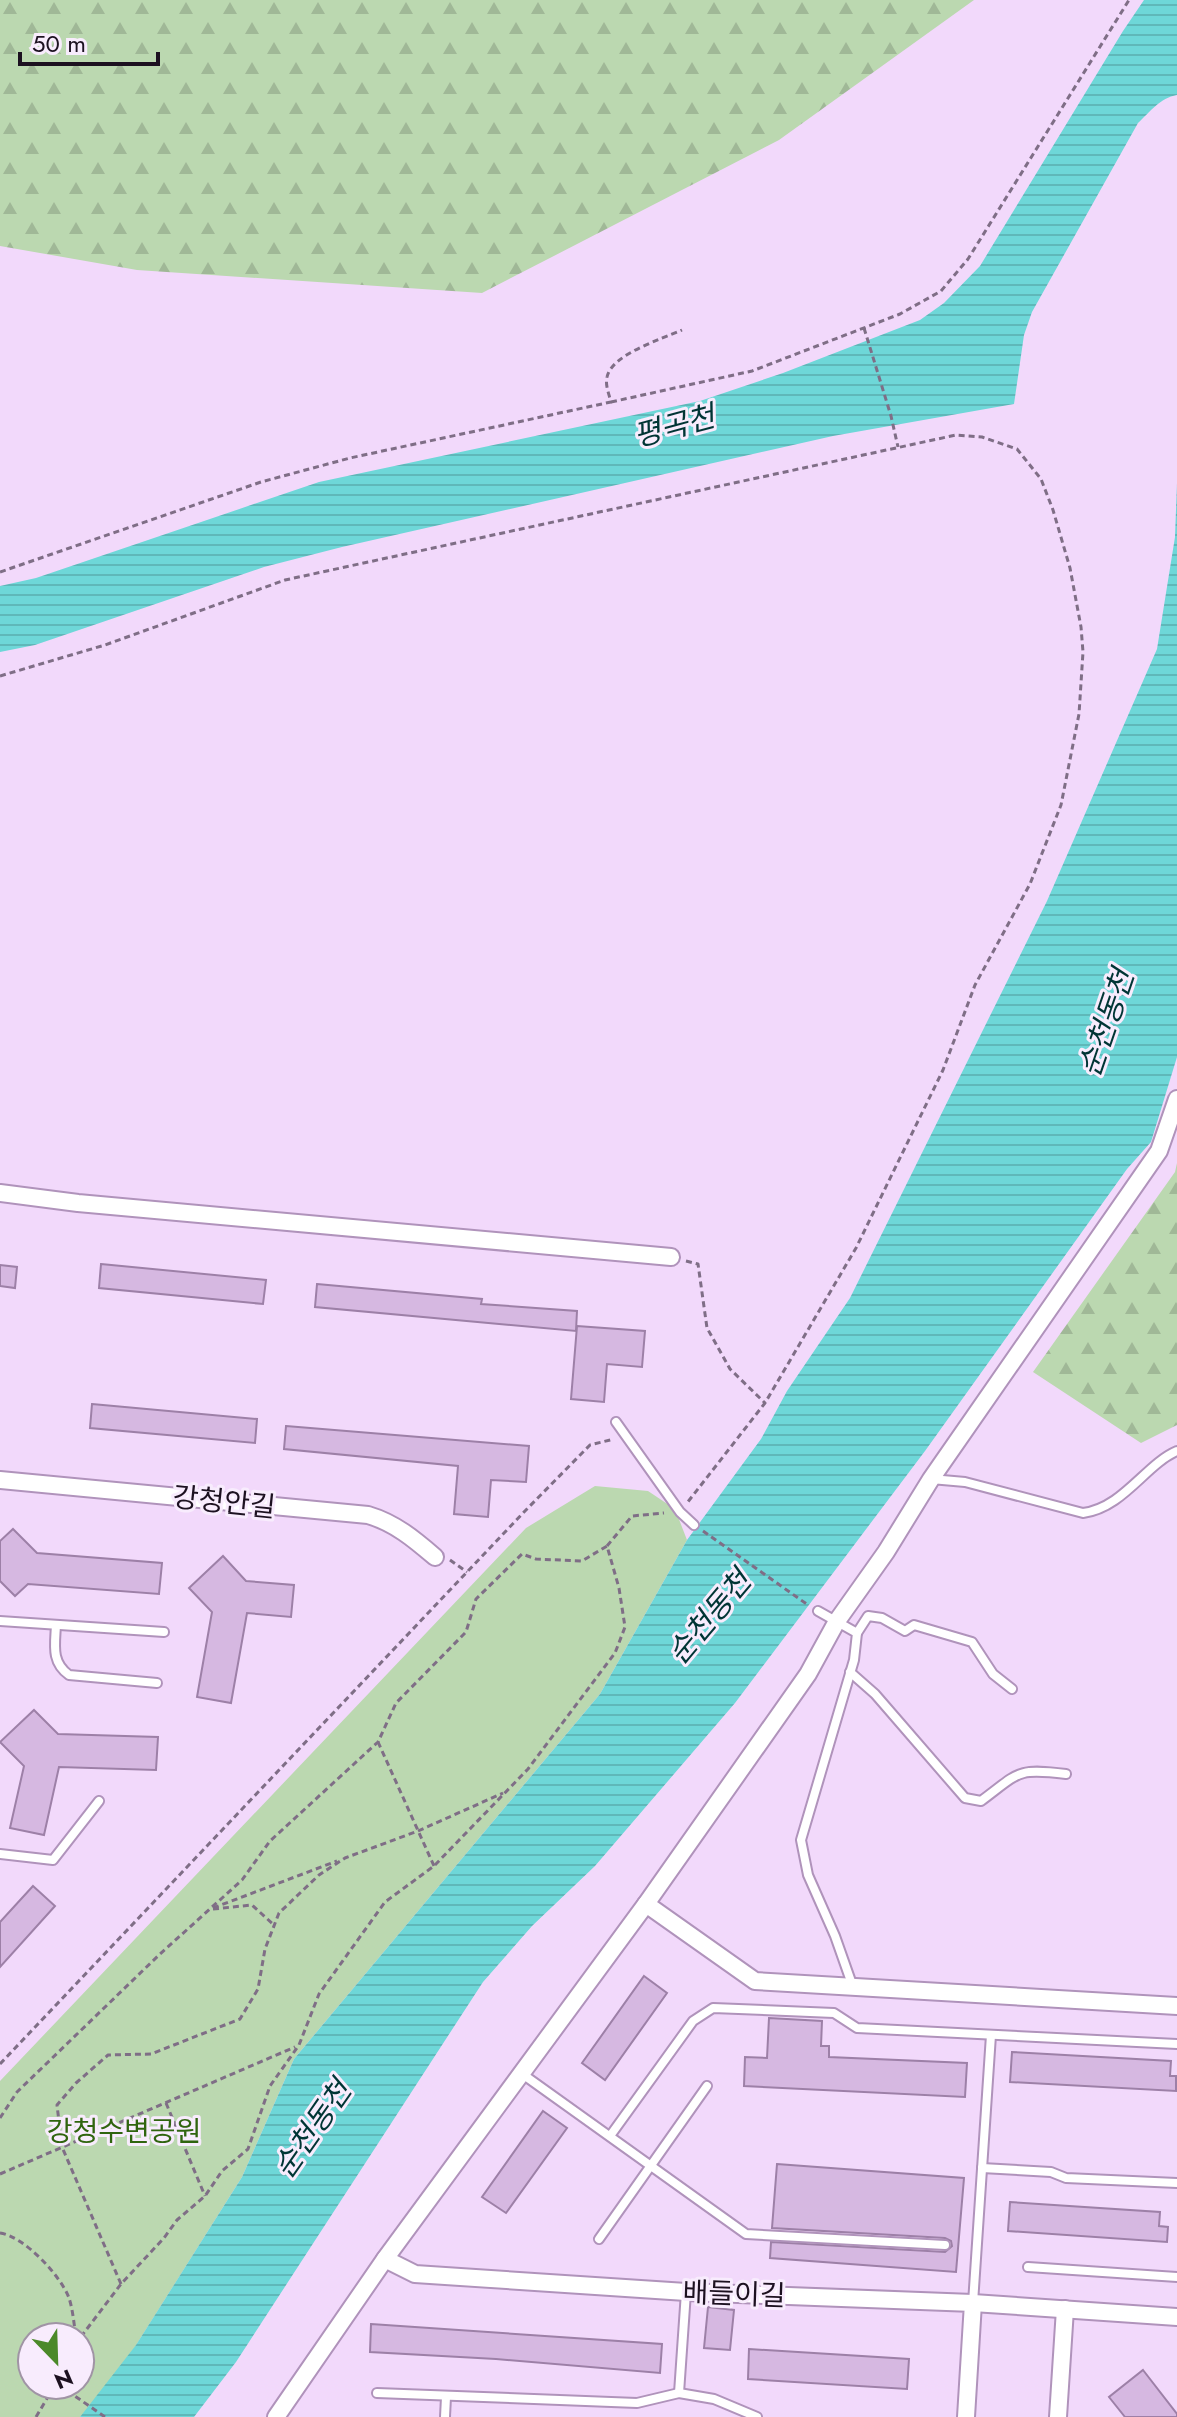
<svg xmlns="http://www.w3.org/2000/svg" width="1177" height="2417" font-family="Jost,'Noto Sans KR',sans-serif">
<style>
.green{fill:#bbd8b0;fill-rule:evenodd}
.forest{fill:url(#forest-firs)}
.water{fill:url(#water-rules)}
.building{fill:#d6b8e1;stroke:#9d80a7;stroke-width:2}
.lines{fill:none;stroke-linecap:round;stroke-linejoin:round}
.service-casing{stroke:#b093bb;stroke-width:12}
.minor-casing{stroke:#b093bb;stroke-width:20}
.path{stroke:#7f6e86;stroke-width:3;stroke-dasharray:6 4;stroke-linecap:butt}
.service{stroke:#fff;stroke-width:8}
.minor{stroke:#fff;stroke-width:16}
.labels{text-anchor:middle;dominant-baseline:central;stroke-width:6;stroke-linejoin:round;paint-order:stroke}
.street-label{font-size:28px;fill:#1c1120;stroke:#f8ecfd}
.park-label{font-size:28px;fill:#30650f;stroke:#f8ecfd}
.water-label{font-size:30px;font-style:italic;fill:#003535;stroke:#f8ecfd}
</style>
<defs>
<pattern id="forest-firs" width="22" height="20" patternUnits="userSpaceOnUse" patternTransform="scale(2)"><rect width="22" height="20" fill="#bbd8b0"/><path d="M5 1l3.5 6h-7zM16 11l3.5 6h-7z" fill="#a0b897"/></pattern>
<pattern id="water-rules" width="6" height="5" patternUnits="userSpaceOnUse" patternTransform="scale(2)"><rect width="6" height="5" fill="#6ed7d8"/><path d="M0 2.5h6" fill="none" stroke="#5fb8b9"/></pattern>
</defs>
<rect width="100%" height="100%" fill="#f2d9fb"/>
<path class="green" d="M595,1486L648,1491L675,1509L687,1540L600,1694L294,2059L242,2177L133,2350L87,2411L80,2417H0V2081L526,1528ZM32,2337H80V2385H32Z"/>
<g class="forest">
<path d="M0,0H974L779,140L482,293L137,270L0,246Z"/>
<path d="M1177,1163V1425L1141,1443L1033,1372L1175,1172Z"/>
</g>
<g class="water">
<path d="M1144,0H1177V95C1160,98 1150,112 1138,123L1032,312L1024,335L1014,404L833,436L342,547L264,567L35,645L0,652V586L36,578L319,482L700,401L783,373L920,320L944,303L980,266L1123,31Z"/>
<path d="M1177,483V1057L1151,1142L1127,1169L925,1451L735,1703L595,1866L532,1926L483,1982L236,2362L194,2417H80L136,2345L242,2177L294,2059L600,1694L687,1540L761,1439L787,1391L850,1298L1047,901L1157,649L1175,537Z"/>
</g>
<g class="building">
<path d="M101,1264L266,1280L263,1304L99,1288Z"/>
<path d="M0,1265L17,1267L15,1288L0,1286Z"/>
<path d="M317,1284L482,1299L481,1304L577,1311L576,1331L315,1307Z"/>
<path d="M577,1326L645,1331L642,1367L607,1364L604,1402L571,1399Z"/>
<path d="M92,1404L257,1419L255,1443L90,1428Z"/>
<path d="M286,1426L529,1446L526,1482L491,1480L488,1517L454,1514L458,1466L284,1449Z"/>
<path d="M13,1529L37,1553L162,1563L159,1594L28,1584L15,1596L0,1581V1541Z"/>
<path d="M223,1556L246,1581L294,1585L291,1617L247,1613L231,1703L197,1697L212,1612L189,1588Z"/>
<path d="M34,1710L58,1734L158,1737L156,1770L59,1767L44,1835L10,1828L24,1766L0,1742Z"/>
<path d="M33,1886L55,1906L0,1967V1922Z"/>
<path d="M644,1976L667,1993L605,2080L582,2063Z"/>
<path d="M769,2018L822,2021L821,2046H829V2057L967,2063L965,2097L744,2086L745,2057L767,2058Z"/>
<path d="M1012,2052L1171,2061L1170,2076H1176V2091L1010,2082Z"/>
<path d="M543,2111L567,2128L506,2213L482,2197Z"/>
<path d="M777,2164L964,2178L956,2272L770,2258L771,2242L945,2252L952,2246L951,2241L945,2238L772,2228Z"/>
<path d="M1010,2202L1160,2212L1159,2226L1168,2227L1167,2242L1008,2231Z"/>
<path d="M708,2307L734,2310L730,2350L704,2348Z"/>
<path d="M371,2324L662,2344L660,2373L496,2359L370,2352Z"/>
<path d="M749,2349L909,2359L907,2389L748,2379Z"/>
<path d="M1143,2370L1177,2414V2417H1125L1109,2397Z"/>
</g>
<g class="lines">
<defs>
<g id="service">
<path d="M616,1422L680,1512L694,1525"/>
<path d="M931,1479L965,1482L1083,1513C1123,1508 1146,1464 1177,1451"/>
<path d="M818,1611L857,1633L854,1660L801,1840L808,1875L835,1936L853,1987"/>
<path d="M0,1621L164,1632"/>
<path d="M56,1625C55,1645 51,1662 69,1675L157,1683"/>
<path d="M857,1633L868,1616L882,1618L905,1631L914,1625L972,1642L993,1674L1012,1689"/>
<path d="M850,1672L875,1694L965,1798L981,1801C1020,1772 1016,1768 1066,1774"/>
<path d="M0,1854L53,1860L99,1801"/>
<path d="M521,2073L746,2234L945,2245"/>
<path d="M610,2136L693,2021L713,2008L834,2013L857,2028L1177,2044"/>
<path d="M982,2168L1051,2172L1066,2178L1177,2183"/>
<path d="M599,2239L707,2086"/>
<path d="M1028,2267L1177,2277"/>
<path d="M973,2303L991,2035"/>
<path d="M377,2393L637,2403L679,2393L714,2399L757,2417"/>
<path d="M679,2393L686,2292"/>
<path d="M445,2417L446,2397"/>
</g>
<g id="minor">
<path d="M0,1193L78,1203L671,1257"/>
<path d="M0,1480L368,1515C395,1523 414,1539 435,1557"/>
<path d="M646,1904L808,1674L837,1621L886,1552L931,1479L1159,1151L1177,1099"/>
<path d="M385,2259L415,2274L686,2292L973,2303L966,2417"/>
<path d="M973,2303L1177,2317"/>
<path d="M276,2417L385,2259L646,1904L755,1981L1177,2006"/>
<path d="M1058,2417L1065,2309"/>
</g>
</defs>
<use href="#service" class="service-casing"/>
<use href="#minor" class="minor-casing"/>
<g class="path">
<path d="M864,328L891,416L898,447"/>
<path d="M611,402L752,371L900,314L941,291L968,259L1129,0"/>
<path d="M0,572L261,482L350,458L611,402C609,394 605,385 607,377C612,354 662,339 682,330"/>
<path d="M0,676L105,645L285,580L956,435L982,437L1017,449L1041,479L1053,510L1070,568L1081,627L1083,652L1079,714L1061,805L1030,884L975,985L943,1070L856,1248L765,1403L687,1503"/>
<path d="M686,1261L698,1264L707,1328L730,1369L765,1403"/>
<path d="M703,1531L808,1605"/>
<path d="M607,1546L632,1516L664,1513"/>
<path d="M450,1560L467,1572"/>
<path d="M378,1742L434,1866"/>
<path d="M213,1908L337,1861"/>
<path d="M213,1909L252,1905L274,1925"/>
<path d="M0,2064L524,1512L590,1445L614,1439"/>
<path d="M166,2103L205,2196"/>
<path d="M0,2118L17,2092L160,1954L242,1880L270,1841L378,1742L396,1703L466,1632L476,1599L522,1554L536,1559L582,1561L607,1546L619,1588L625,1627L615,1653L528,1769L434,1866L385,1902L319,1994L299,2045L270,2086L248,2149L222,2171L205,2196L177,2220L164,2238L121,2284L80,2338"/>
<path d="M0,2174L295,2047"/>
<path d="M0,2233C24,2236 61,2276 69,2298C73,2310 74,2325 76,2337"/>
<path d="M121,2284L62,2147L57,2105L76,2083L108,2055L151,2054L240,2019L258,1989L265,1949L279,1913L319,1875L345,1858L418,1831L503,1793"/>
<path d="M59,2385L105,2417"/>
<path d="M36,2417L55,2385"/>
</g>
<use href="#service" class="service"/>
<use href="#minor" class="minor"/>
</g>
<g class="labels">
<g class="street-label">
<text transform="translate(224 1502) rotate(6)">강청안길</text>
<text transform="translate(734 2294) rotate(2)">배들이길</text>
</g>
<g class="park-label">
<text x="124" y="2131">강청수변공원</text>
</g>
<g class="water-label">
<text transform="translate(674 426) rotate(-15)">평곡천</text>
<text transform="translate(1106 1023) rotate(-71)">순천동천</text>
<text transform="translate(709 1617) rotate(-50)">순천동천</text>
<text transform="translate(312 2129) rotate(-55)">순천동천</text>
</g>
</g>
<g transform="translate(56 2361) rotate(157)"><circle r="38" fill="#f8ecfd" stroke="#a094a5" stroke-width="2"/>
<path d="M0-6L14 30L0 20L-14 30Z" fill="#4b8929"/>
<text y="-12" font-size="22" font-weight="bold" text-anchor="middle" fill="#1c1120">N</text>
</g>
<path d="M20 52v12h138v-12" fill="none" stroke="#1c1120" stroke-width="4"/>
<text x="32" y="52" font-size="24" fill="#1c1120" stroke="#f8ecfd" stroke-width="6" paint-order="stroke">50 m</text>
</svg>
